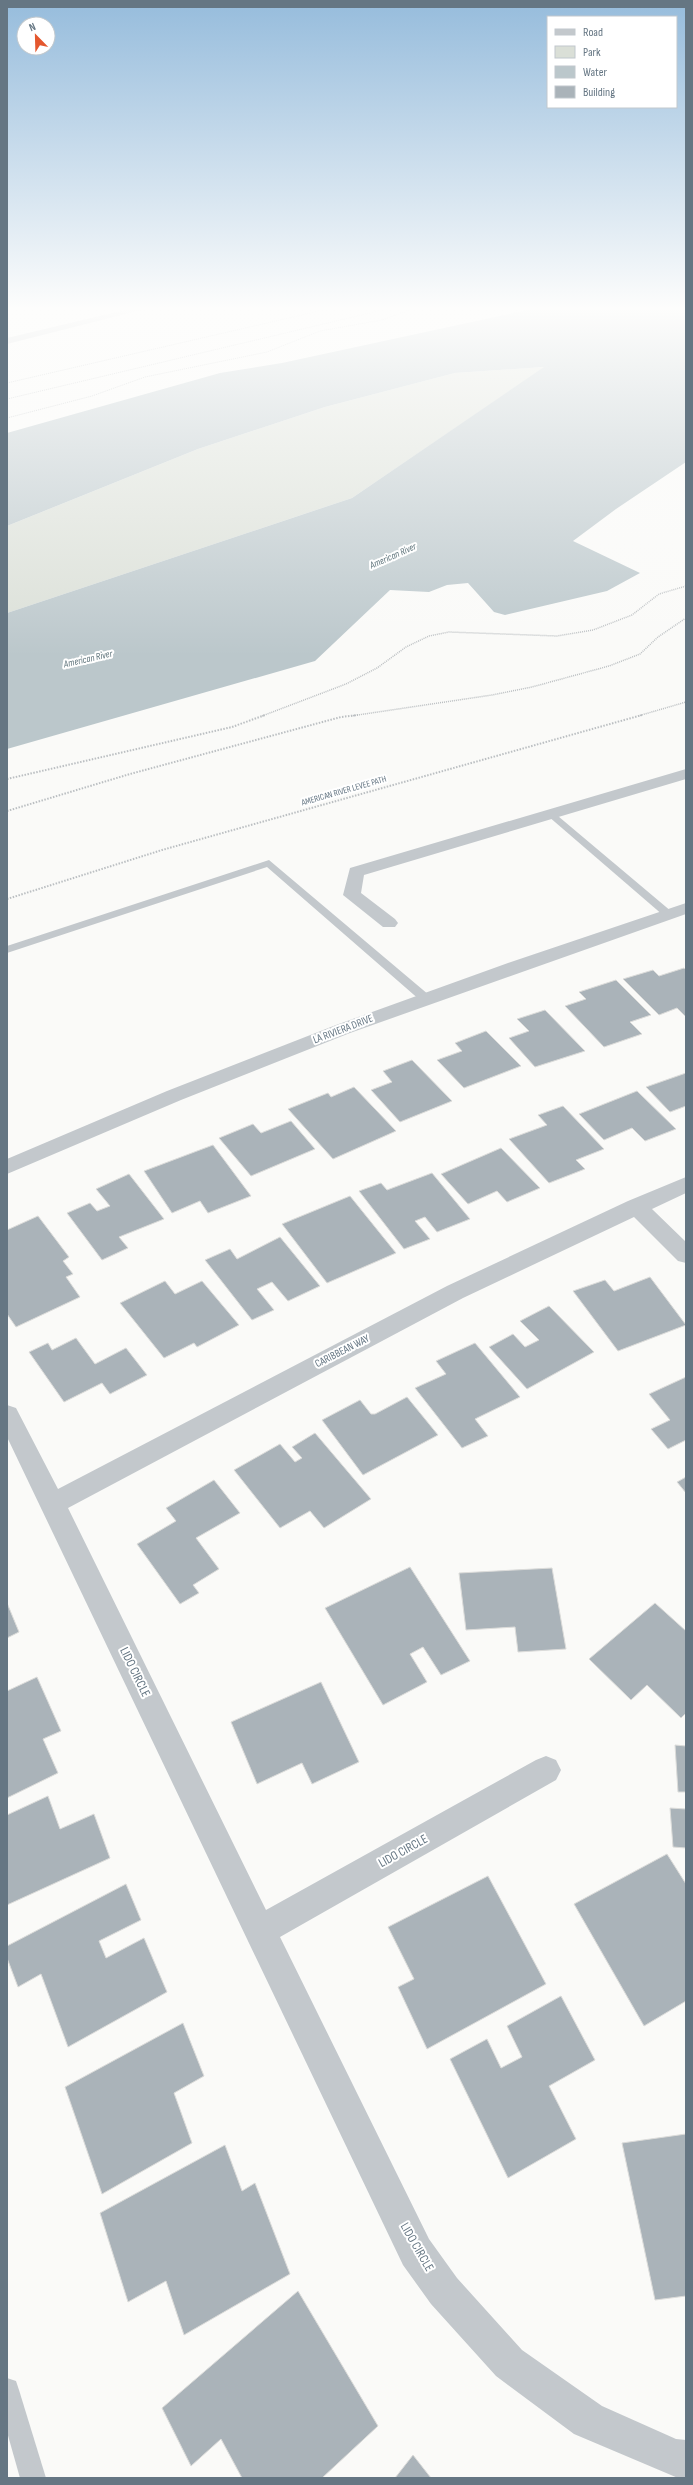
<svg xmlns="http://www.w3.org/2000/svg" width="693" height="2485" font-family="'Sofia Sans Condensed',sans-serif">
<style>
.green{fill:#dadfd7}
.water{fill:#bbc7cb}
.building{fill:#aab3b9;stroke:#dcdcda}
.lines{fill:none;stroke-linecap:round;stroke-linejoin:round}
.path-far2{stroke:#bbbfc2;stroke-width:1;stroke-dasharray:1 1;stroke-linecap:butt}
.path-far1{stroke:#bbbfc2;stroke-width:1.5;stroke-dasharray:1 1;stroke-linecap:butt}
.path{stroke:#bbbfc2;stroke-width:2;stroke-dasharray:1.5 1.5;stroke-linecap:butt}
.service{fill:#c3c8cc;fill-rule:evenodd}
.minor{fill:#c3c8cc;fill-rule:evenodd}
.tertiary{fill:#c3c8cc;fill-rule:evenodd}
.labels{text-anchor:middle;dominant-baseline:central;stroke-width:4;stroke-linejoin:round;paint-order:stroke}
.far-street-label{font-size:9px;fill:#657683;stroke:#fff}
.far-water-label{font-size:10px;font-style:italic;fill:#60757c;stroke:#fff}
.street-label{font-size:11px;fill:#657683;stroke:#fff}
.near-street-label{font-size:13px;fill:#657683;stroke:#fff}
</style>
<rect width="100%" height="100%" fill="#fafaf8"/>
<path class="green" d="M545,367L352,498L7,613V526L198,449L325,407L455,373Z"/>
<path class="water" d="M537,308H686V462L616,509L573,541L640,573L607,591L505,615L494,612L468,583L447,585L429,592L390,590L315,661L7,749V613L352,498L544,367L455,373L325,407L198,449L7,526V433L220,373L282,363Z"/>
<g class="building">
<path d="M684,968L686,970V1017L677,1008L659,1015L623,979L653,970L659,976Z"/>
<path d="M616,980L651,1015L630,1022L642,1034L604,1047L565,1006L586,999L579,992Z"/>
<path d="M545,1010L585,1051L535,1067L509,1038L529,1031L517,1019Z"/>
<path d="M486,1031L521,1066L464,1088L437,1060L462,1051L455,1043Z"/>
<path d="M412,1060L452,1101L400,1122L371,1090L392,1082L383,1071Z"/>
<path d="M686,1073V1106L670,1112L646,1087Z"/>
<path d="M354,1087L396,1131L333,1159L288,1109L328,1093L331,1097Z"/>
<path d="M637,1091L676,1129L645,1141L632,1128L604,1140L579,1114Z"/>
<path d="M563,1106L604,1149L576,1160L585,1169L549,1183L509,1139L547,1125L538,1115Z"/>
<path d="M291,1121L315,1149L251,1176L219,1138L253,1124L261,1133Z"/>
<path d="M213,1145L251,1196L208,1213L200,1201L172,1213L144,1171Z"/>
<path d="M501,1148L540,1188L507,1202L497,1191L468,1204L441,1174Z"/>
<path d="M432,1173L470,1219L437,1232L425,1217L415,1221L430,1239L404,1249L359,1191L381,1183L387,1190Z"/>
<path d="M129,1174L164,1219L119,1237L128,1248L102,1260L67,1213L90,1203L97,1211L110,1206L96,1189Z"/>
<path d="M350,1196L396,1253L327,1283L282,1224Z"/>
<path d="M38,1216L69,1257L63,1261L73,1274L66,1277L80,1297L16,1327L7,1314V1230Z"/>
<path d="M280,1237L320,1286L288,1301L272,1282L257,1289L274,1310L252,1320L205,1260L230,1249L237,1259Z"/>
<path d="M650,1277L686,1325L618,1351L573,1291L605,1280L614,1291Z"/>
<path d="M165,1281L175,1294L202,1281L239,1325L197,1347L194,1343L164,1358L120,1303Z"/>
<path d="M549,1306L594,1352L527,1389L489,1347L513,1334L525,1347L539,1340L520,1321Z"/>
<path d="M76,1338L95,1364L126,1348L147,1375L110,1394L102,1383L64,1402L29,1352L48,1343L52,1350Z"/>
<path d="M475,1343L520,1397L475,1419L488,1436L462,1448L415,1388L446,1374L436,1361Z"/>
<path d="M686,1377V1440L668,1449L651,1429L670,1420L649,1394Z"/>
<path d="M407,1397L438,1435L363,1475L322,1420L360,1400L371,1414H375Z"/>
<path d="M315,1433L371,1499L324,1528L310,1511L280,1528L234,1470L280,1444L295,1462L302,1458L292,1447Z"/>
<path d="M686,1477V1493L677,1482Z"/>
<path d="M214,1480L240,1513L196,1538L219,1569L193,1585L199,1593L180,1604L137,1544L176,1521L166,1508Z"/>
<path d="M410,1567L470,1661L441,1675L423,1647L410,1654L427,1682L383,1705L325,1608Z"/>
<path d="M552,1568L566,1649L518,1652L515,1627L466,1630L459,1573Z"/>
<path d="M7,1603L19,1632L7,1638Z"/>
<path d="M655,1603L686,1631V1713L681,1718L647,1685L631,1700L589,1659Z"/>
<path d="M37,1677L61,1731L43,1739L58,1773L7,1798V1691Z"/>
<path d="M321,1682L359,1762L312,1784L302,1763L257,1784L231,1722Z"/>
<path d="M675,1745L686,1746V1792H678Z"/>
<path d="M48,1796L60,1829L94,1814L110,1858L7,1905V1815Z"/>
<path d="M670,1808L686,1809V1848L673,1847Z"/>
<path d="M667,1854L686,1884V2001L644,2026L574,1904Z"/>
<path d="M488,1876L546,1984L427,2049L398,1987L414,1979L388,1927Z"/>
<path d="M126,1884L141,1920L99,1941L106,1958L144,1938L167,1992L68,2047L41,1974L18,1987L7,1958V1946Z"/>
<path d="M561,1996L595,2060L549,2086L576,2139L508,2178L450,2059L487,2039L501,2068L522,2057L507,2026Z"/>
<path d="M183,2023L204,2076L174,2093L192,2143L102,2194L65,2087Z"/>
<path d="M686,2134V2296L655,2300L622,2143Z"/>
<path d="M225,2145L242,2191L255,2183L290,2274L184,2335L166,2281L128,2302L100,2213Z"/>
<path d="M298,2291L378,2426L322,2478H242L221,2439L191,2466L162,2408Z"/>
<path d="M413,2455L431,2478H395Z"/>
</g>
<g class="lines">
<g class="path-far2">
<path d="M7,383L332,308"/>
<path d="M7,399L391,308"/>
<path d="M7,418L92,396L145,377L267,352L320,331L382,320L415,308"/>
</g>
<g class="path-far1">
<path d="M262,716L346,684L377,668L406,647L429,636L449,632L557,636L593,630L632,615L659,594L686,586"/>
<path d="M351,716L492,695L532,687L609,666L640,654L658,637L686,618"/>
<path d="M638,716L686,702"/>
</g>
<g class="path">
<path d="M7,779L232,727L265,715"/>
<path d="M7,811L130,774L341,717L358,715"/>
<path d="M7,899L162,850L642,715"/>
</g>
<g class="service">
<path d="M552,811L672,912V916H664L548,816L547,814Z"/>
<path d="M269,860L429,995V1001H421L267,867L7,953V946Z"/>
<path d="M7,2378L16,2381L19,2390L46,2478H20L7,2432Z"/>
</g>
<g class="minor">
<path d="M133,308H149L7,344V338Z"/>
<path d="M686,769V779L364,875L361,893L395,919L398,923L395,927H383L343,895L350,868Z"/>
<path d="M686,1177V1193L652,1209L686,1242V1263L678,1261L634,1217L463,1298L68,1508L266,1910L536,1760L546,1756L556,1760L561,1770L556,1780L280,1937L429,2239L457,2278L522,2350L602,2406L676,2439L686,2440V2478H678L574,2434L496,2376L431,2304L403,2265L7,1437V1405L16,1408L58,1489L447,1286L628,1201Z"/>
</g>
<path class="tertiary" d="M686,903V914L350,1033L181,1100L7,1174V1159L167,1091L336,1025L508,963Z"/>
</g>
<linearGradient id="sky" x2="0" y2="1"><stop stop-color="#96bcdc"/><stop offset="0.47" stop-color="#fdfdfc"/><stop offset="1" stop-color="#fdfdfc" stop-opacity="0"/></linearGradient>
<rect width="693" height="656" fill="url(#sky)"/>
<g class="labels">
<g class="far-street-label">
<text transform="translate(344 791) rotate(-16)">AMERICAN RIVER LEVEE PATH</text>
</g>
<g class="far-water-label">
<text transform="translate(393 556) rotate(-24)">American River</text>
<text transform="translate(88 659) rotate(-13)">American River</text>
</g>
<g class="street-label">
<text transform="translate(343 1029) rotate(-21)">LA RIVIERA DRIVE</text>
<text transform="translate(342 1351) rotate(-27)">CARIBBEAN WAY</text>
</g>
<g class="near-street-label">
<text transform="translate(135 1672) rotate(64)">LIDO CIRCLE</text>
<text transform="translate(403 1851) rotate(-29)">LIDO CIRCLE</text>
<text transform="translate(417 2247) rotate(60)">LIDO CIRCLE</text>
</g>
</g>
<rect width="693" height="2485" fill="none" stroke="#657683" stroke-width="16"/>
<rect x="547" y="16" width="130" height="92" fill="#ffffff" stroke="#c1c8cd"/>
<rect x="555" y="29" width="20" height="6" fill="#c3c8cc" stroke="#c1c8cd"/>
<text x="583" y="36" font-size="12" fill="#657683">Road</text>
<rect x="555" y="46" width="20" height="12" fill="#dadfd7" stroke="#c1c8cd"/>
<text x="583" y="56" font-size="12" fill="#657683">Park</text>
<rect x="555" y="66" width="20" height="12" fill="#bbc7cb" stroke="#c1c8cd"/>
<text x="583" y="76" font-size="12" fill="#657683">Water</text>
<rect x="555" y="86" width="20" height="12" fill="#aab3b9" stroke="#c1c8cd"/>
<text x="583" y="96" font-size="12" fill="#657683">Building</text>
<g transform="translate(36 36) rotate(337)"><circle r="19" fill="#ffffff" stroke="#c1c8cd"/>
<path d="M0-3L7 15L0 10L-7 15Z" fill="#e4572e"/>
<text y="-6" font-size="11" font-weight="bold" text-anchor="middle" fill="#657683">N</text>
</g>
</svg>
